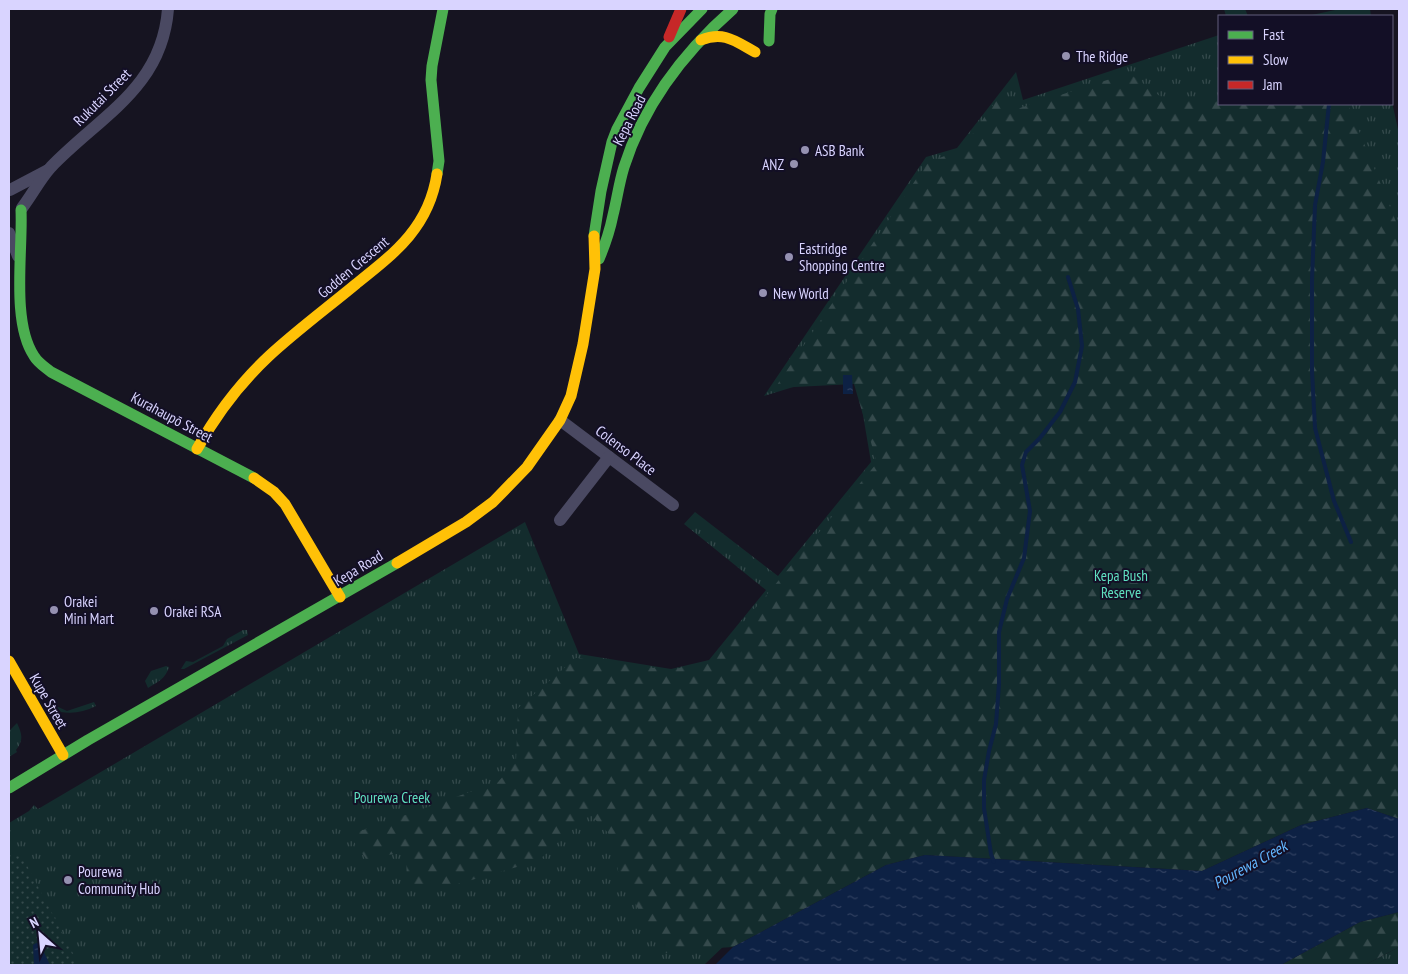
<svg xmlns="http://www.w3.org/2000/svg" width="1408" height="974" font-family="'PT Sans Narrow',sans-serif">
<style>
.grass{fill:url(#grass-tufts)}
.forest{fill:url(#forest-firs)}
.garden{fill:url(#garden-dots)}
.water{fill:url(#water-ripples)}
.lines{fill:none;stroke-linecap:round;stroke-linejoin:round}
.stream{stroke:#0d2144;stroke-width:4}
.street{stroke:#4a4962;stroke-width:12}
.fast{stroke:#4caf50;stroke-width:11}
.slow{stroke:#ffc107;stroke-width:11}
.jam{stroke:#c62828;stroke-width:11}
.poi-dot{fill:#9591b1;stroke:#130f26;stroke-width:2}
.labels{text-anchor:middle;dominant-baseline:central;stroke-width:4;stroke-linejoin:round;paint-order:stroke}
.poi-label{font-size:15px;fill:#d9d4ff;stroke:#130f26;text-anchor:start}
.street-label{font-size:15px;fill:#d9d4ff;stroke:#130f26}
.park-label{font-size:15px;fill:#5fe0c0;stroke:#130f26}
.water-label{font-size:16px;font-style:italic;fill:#62b6ff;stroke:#130f26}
</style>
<defs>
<pattern id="grass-tufts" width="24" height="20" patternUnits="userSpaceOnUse" patternTransform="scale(1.25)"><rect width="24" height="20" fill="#132c2d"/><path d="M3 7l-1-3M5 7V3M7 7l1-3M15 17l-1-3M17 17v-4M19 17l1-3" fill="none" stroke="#354a4c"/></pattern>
<pattern id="forest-firs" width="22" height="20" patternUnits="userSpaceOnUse" patternTransform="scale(1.25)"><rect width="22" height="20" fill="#132c2d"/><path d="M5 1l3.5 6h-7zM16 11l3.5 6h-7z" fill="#354a4c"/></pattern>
<pattern id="garden-dots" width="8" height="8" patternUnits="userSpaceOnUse" patternTransform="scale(1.25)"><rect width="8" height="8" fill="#132c2d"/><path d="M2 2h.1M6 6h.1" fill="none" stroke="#354a4c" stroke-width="1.8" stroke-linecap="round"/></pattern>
<pattern id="water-ripples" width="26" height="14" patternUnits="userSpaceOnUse" patternTransform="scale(1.25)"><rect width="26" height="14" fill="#0d2144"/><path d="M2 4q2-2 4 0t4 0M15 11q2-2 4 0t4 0" fill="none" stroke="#304060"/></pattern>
</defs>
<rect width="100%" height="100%" fill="#161421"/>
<g class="grass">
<path d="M1224,9H1245L1248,16H1226Z"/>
<path d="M1340,9H1370L1371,16H1307Z"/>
<path d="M1219,35V104H1392V102L1399,134V802L935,800L726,944L704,965H9V823L29,811L34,805L38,809L525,522L579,654L671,669L709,660L766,590L684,524L695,512L778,576L871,462L855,368L764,396L926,157L957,148L1016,72L1023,100Z"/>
<path d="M243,630H247L248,635L184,669H181L186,661L193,662L223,646L227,639Z"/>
<path d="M166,666L169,667C166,678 158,682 148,688L145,681L151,671Z"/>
<path d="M94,702L96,706C84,712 73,714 61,712L56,706L67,711Z"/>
<path d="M17,723C22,734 24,740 16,750L17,752L9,757V731Z"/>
<path d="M1399,947V965H1365Z"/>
</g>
<g class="forest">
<path d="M1129,73L1165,100L1219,101V104H1348L1399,229V819L1367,808L1301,825L1202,871L925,855L886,865L733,947L687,950L666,953L652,935L618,871L613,838L589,813L538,861L454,885H407L406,853L386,855L372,867L349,835L498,782L516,762L518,708L576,658L671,670L711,661L877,463L854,384L775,388L927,163L962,149L1000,95L1014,110Z"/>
<path d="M1399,912V947L1365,965H1281L1360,922Z"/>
</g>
<path class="garden" d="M21,854L78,963V965H9V858Z"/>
<g class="water">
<path d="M843,375H852L853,394H843Z"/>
<path d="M1367,808L1399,819V912L1360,922L1281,965H715L733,947L886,865L925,855L1202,871L1301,825Z"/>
<path d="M36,943L40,944L50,965H34L33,945Z"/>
</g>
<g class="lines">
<g class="stream">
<path d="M1329,104L1323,162L1315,205L1312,280V371L1315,428L1334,501L1351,542"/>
<path d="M994,862L991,854L984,808V780L989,751L996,724L999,684V632L1007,599L1024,558L1030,511L1022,465L1026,452L1040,438L1060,412L1075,382L1082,346L1078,309L1068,277"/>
</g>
<g class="street">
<path d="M10,190L48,170"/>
<path d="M22,208C32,195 40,179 51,167C100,116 162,88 168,9"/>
<path d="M9,233L18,256"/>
<path d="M560,420L673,505"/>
<path d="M560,520L609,457"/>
</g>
<g class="fast">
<path d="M769,41L770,14L772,9"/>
<path d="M437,174L439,161L431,80L432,66L443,9"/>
<path d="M21,210C23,250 11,322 34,356C38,363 45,367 51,372L254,478"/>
<path d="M594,236L601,191L612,142L617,129L639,88L665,47L702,9"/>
<path d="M599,259C605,245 610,230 613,215C617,199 619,183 624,167C644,104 684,52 733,9"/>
<path d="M9,788L88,740L397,563"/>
</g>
<g class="slow">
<path d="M701,40C724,31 735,41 755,52"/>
<path d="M197,449C216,415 240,383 269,356C296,331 327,308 356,284C395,253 429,227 437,174"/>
<path d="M254,478L274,492L285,504L340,597"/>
<path d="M397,563L466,522L493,502L527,467L560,420L571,396L583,344L595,269L594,236"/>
<path d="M9,661L63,755"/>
</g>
<path class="jam" d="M669,37L681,9"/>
</g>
<g class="poi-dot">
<circle cx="1066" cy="56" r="5"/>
<circle cx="805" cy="150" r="5"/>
<circle cx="794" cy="164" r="5"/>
<circle cx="789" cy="257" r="5"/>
<circle cx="763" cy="293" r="5"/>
<circle cx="54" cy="610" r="5"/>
<circle cx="154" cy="611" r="5"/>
<circle cx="68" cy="880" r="5"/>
</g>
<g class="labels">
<g class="poi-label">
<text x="1076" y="56">The Ridge</text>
<text x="815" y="150">ASB Bank</text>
<text x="784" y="164" text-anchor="end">ANZ</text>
<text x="799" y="248">Eastridge<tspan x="799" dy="17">Shopping Centre</tspan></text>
<text x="773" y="293">New World</text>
<text x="64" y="601">Orakei<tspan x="64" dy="17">Mini Mart</tspan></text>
<text x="164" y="611">Orakei RSA</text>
<text x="78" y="871">Pourewa<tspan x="78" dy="17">Community Hub</tspan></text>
</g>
<g class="street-label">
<text transform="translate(102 97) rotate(-45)">Rukutai Street</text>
<text transform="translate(629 120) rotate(-63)">Kepa Road</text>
<text transform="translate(353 267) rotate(-40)">Godden Crescent</text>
<text transform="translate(172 417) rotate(28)">Kurahaupō Street</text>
<text transform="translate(626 450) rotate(37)">Colenso Place</text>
<text transform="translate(358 568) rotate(-31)">Kepa Road</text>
<text transform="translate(49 701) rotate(60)">Kupe Street</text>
</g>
<g class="park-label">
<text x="1121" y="575">Kepa Bush<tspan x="1121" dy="17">Reserve</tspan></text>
<text x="392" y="797">Pourewa Creek</text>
</g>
<g class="water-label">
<text transform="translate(1250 864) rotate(-29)">Pourewa Creek</text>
</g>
</g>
<rect width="1408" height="974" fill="none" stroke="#d9d4ff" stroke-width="20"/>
<rect x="1218" y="15" width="175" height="90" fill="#130f26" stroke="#625e7d"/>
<rect x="1228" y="31" width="25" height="8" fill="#4caf50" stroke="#625e7d"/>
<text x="1263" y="40" font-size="15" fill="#d9d4ff">Fast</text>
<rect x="1228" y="56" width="25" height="8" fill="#ffc107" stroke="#625e7d"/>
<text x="1263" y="65" font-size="15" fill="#d9d4ff">Slow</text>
<rect x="1228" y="81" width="25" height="8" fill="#c62828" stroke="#625e7d"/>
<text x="1263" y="90" font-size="15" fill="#d9d4ff">Jam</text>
<g transform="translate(40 934) rotate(333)" stroke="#130f26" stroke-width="4" paint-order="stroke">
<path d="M0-4L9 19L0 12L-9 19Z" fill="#d9d4ff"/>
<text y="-8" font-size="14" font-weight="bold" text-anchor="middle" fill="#d9d4ff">N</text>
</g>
</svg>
